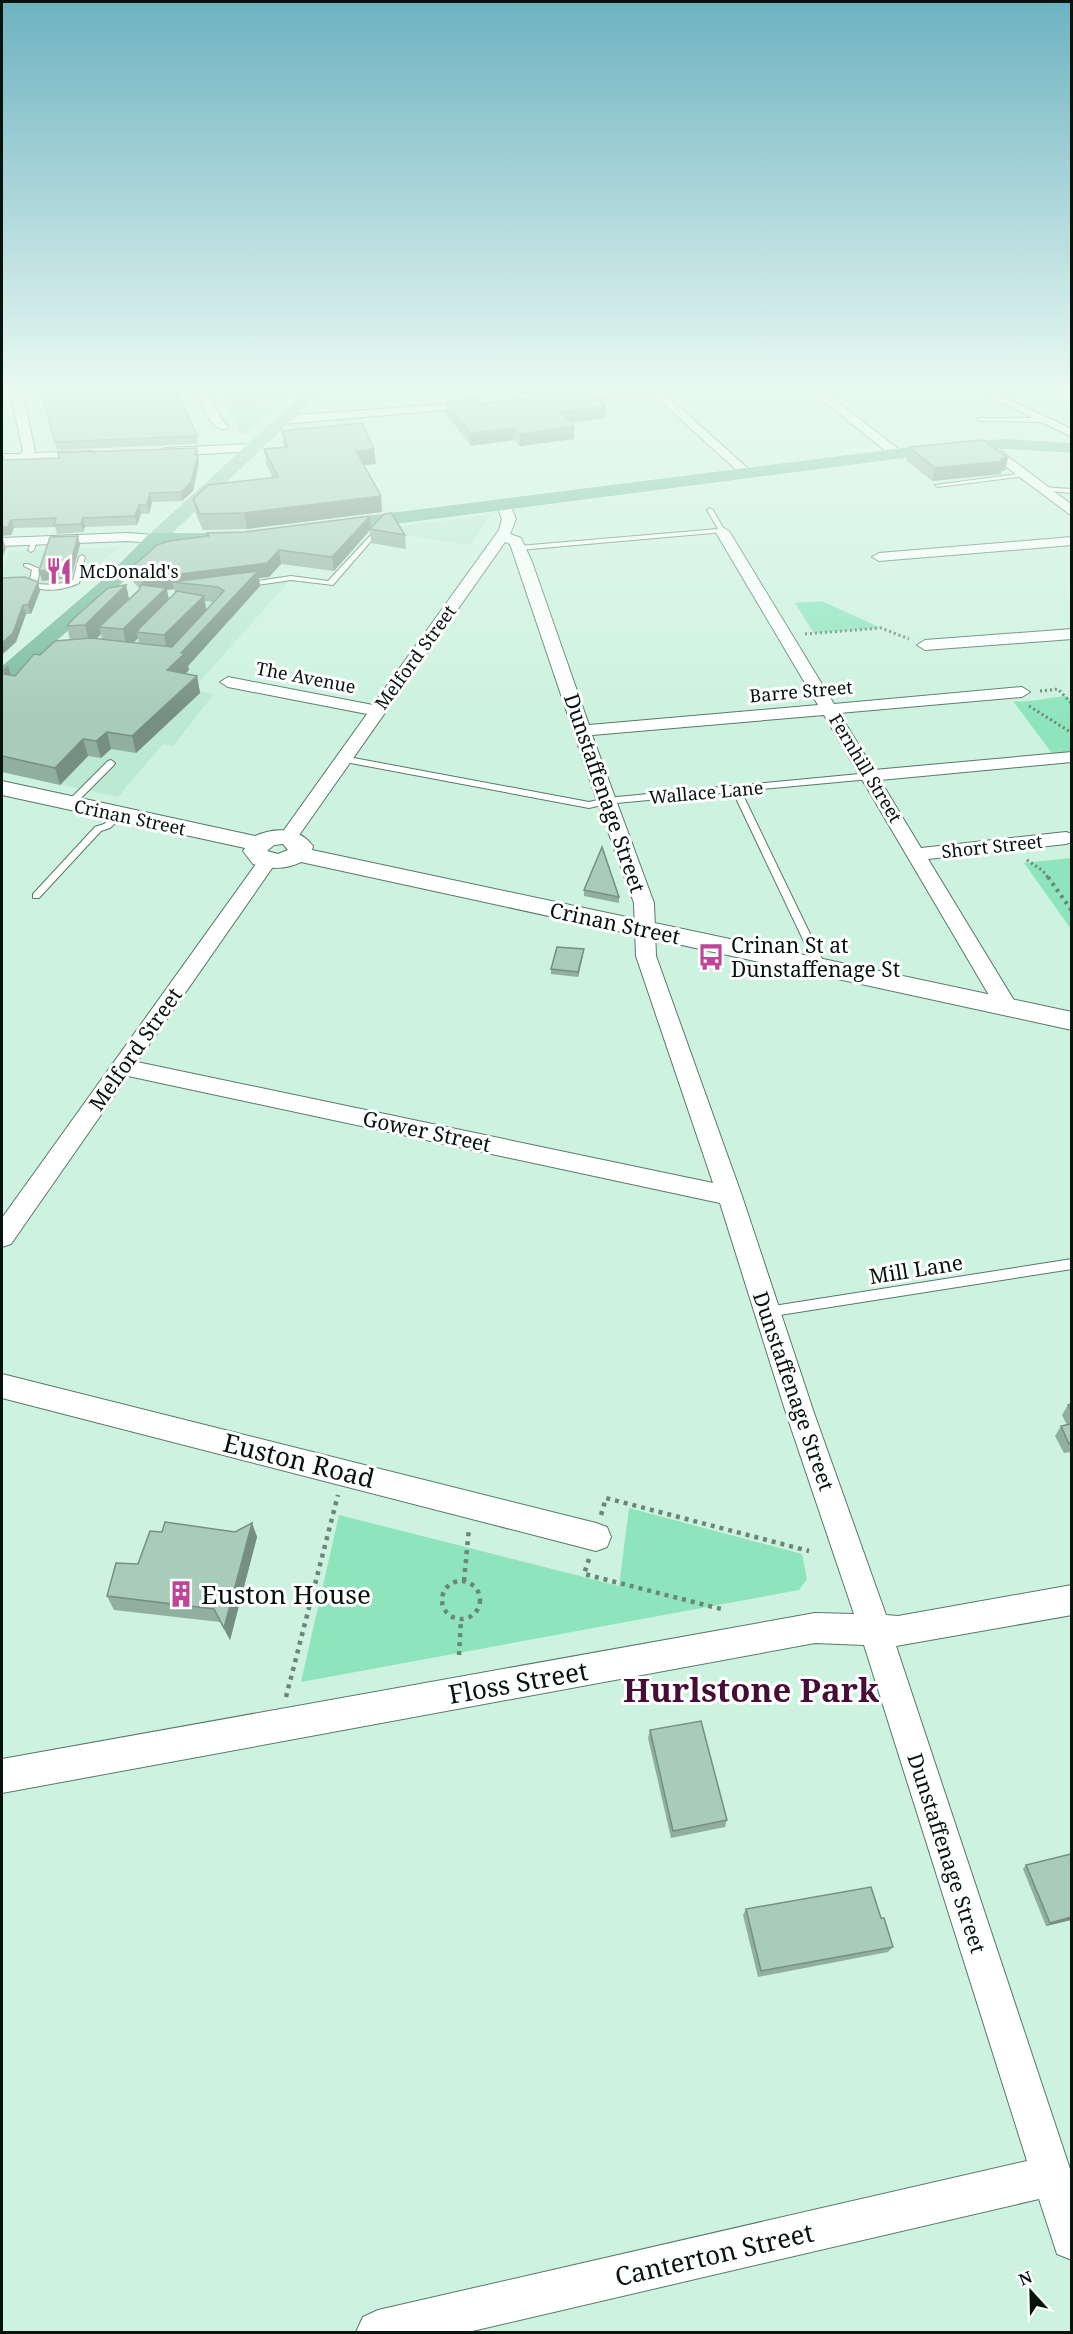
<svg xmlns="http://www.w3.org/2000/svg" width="1073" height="2334" font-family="'Noto Serif',serif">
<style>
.built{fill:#bce9d2}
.green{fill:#8ee5bc}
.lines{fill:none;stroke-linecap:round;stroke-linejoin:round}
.service-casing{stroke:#587969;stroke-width:2}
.minor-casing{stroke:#587969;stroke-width:2}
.tertiary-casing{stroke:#587969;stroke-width:2}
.primary-casing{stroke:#fff;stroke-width:1}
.trunk-casing{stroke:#fff;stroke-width:1}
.path-far3{stroke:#6b8578;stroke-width:2;stroke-dasharray:1.5 2;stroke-linecap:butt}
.path-far2{stroke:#6b8578;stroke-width:3;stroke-dasharray:2 3;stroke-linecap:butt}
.path-far1{stroke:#6b8578;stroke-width:4;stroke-dasharray:3 4.5;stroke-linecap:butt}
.path{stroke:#6b8578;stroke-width:4.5;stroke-dasharray:4 5;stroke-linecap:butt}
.service{fill:#fff;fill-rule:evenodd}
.minor{fill:#fff;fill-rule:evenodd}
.tertiary{fill:#fff;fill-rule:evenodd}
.primary{fill:#98ccb5;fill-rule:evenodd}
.trunk{fill:#76bb9c;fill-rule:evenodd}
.wall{fill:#90af9f;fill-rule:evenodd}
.shaded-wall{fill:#768f82}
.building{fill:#a8ccb9;stroke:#768f82;stroke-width:1.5}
.labels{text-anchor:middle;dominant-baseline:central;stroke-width:6;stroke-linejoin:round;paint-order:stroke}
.far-poi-label{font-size:18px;fill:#06140d;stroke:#fff;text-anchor:start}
.far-street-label{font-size:18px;fill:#06140d;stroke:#fff}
.street-label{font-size:21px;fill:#06140d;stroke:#fff}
.poi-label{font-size:21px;fill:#06140d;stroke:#fff;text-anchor:start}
.near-street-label{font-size:26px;fill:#06140d;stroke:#fff}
.near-poi-label{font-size:26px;fill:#06140d;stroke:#fff;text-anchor:start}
.near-district-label{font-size:33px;font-weight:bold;fill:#480d36;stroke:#fff}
</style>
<rect width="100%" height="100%" fill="#cdf2df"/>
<g class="built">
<path d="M491,515L470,545L381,532L385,528Z"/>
<path d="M118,547L77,587L2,590V573L10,551Z"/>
<path d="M289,581L193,689L214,694L173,746L163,744L118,797L2,772V710L108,608Z"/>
</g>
<g class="green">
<path d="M219,390H296L246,433L241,434Z"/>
<path d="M822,601L881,628L814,633L795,603Z"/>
<path d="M1067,696L1071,700V751L1054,756L1013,701C1029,703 1050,697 1067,696Z"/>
<path d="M1071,858H1072L1071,929L1024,863Z"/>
<path d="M629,1508L802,1554L807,1579L799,1590L301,1682L339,1515L619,1586Z"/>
</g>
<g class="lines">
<defs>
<g id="service">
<path d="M977,418H1042L1045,420L1042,422L979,421Z"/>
<path d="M1025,473L1028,475L1027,476L938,487L935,485Z"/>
<path d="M1042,487L1072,489V493L1040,490V488Z"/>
<path d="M710,508L713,510L725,531L724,532L519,550L516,548L519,546L718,529L707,510Z"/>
<path d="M382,523L385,525L384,526L333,585L291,580L243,587L239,585L243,583L291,576L328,581Z"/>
<path d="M32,540L37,541L34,550L31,552L28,550Z"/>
<path d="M82,555L85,557L79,583C64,590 44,593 29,585L32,570L24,566V564H28L40,569L37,584L55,585L73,580L79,557Z"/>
<path d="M343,756L589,802L606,798L870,773L874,776L870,779L741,791L826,967L821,970L816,967L733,792L606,804L589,808L340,761L339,759Z"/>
<path d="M111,760L115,763L114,765L73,806H67V802L108,761Z"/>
<path d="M119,812L122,813V817L110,828L101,831L39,898H33V894L95,827L104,824Z"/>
<path d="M1072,1259V1269L767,1317L762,1316L760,1312L762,1308L767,1307Z"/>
</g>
<g id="minor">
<path d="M10,390H22L35,451L34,453L92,451L98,455L96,458L2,462V454H20L23,451Z"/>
<path d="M197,390H207L222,420L228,426L226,429C209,431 202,403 197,390Z"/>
<path d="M622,390H666L664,393L753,473L747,477L743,476L653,394L562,401L556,398L562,395Z"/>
<path d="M810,390H822L901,451L903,454L901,457H893Z"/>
<path d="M975,390H989L1072,429V437Z"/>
<path d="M477,402L481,403V407L282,424L276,420L282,416Z"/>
<path d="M990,441L994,442L1001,451L1072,505V516L993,457L984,445Z"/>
<path d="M251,444L255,445V451L166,456L160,452L166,448Z"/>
<path d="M503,500L510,504L516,519L510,534L521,538L532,562L589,725L818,705L715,531L722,527L729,531L834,704L1022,687L1030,692L1022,697L839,713L874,770L1072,752V762L880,780L921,848L1066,832L1072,834V842L1066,844L928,859L1018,1007L1015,1012L1007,1014L999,1012L996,1007L824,715L592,735L654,903L656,956L742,1196L814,1413L886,1615L898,1616L1072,1585V1615L896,1646L1072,2175V2260L1057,2254L1039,2199L468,2332H356L363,2317L378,2310L1027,2161L864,1645L815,1643L2,1793V1759L815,1613L854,1614L786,1413L720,1203L128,1076L11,1244L2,1247V1218L261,857H275L277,861L137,1062L713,1183L636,956L634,903L597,801L510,544L505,542L295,841H281L279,837L367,714L228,687L220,682L228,677L373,705L499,530L502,519L496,504Z"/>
<path d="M127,533L155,535L162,539L155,543L127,541L2,546V538Z"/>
<path d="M1072,537V545L879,561L872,557L879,553Z"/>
<path d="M1072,629V639L925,650L917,645L925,640Z"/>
<path d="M2,1374L596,1523L607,1527L611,1537L607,1547L596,1551L2,1398Z"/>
</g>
<path id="tertiary" d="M2,781L255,836C275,827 299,827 313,846L312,850L1072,1012V1030L301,862C284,870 271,869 253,864L243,851L245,848L2,795ZM283,844L288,850L278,854L267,851L274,845Z"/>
<path id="primary" d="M307,390H324L162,543H148L146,539L148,535Z"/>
<g id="trunk">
<path d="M1007,439L1072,443V453L1007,449L958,451L326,533L319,531L317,527L319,523L326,521L958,441Z"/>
<path d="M155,533H230L237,535L239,539L237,543L230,545H160L122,583L10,682L2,683V666L108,575L148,535Z"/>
</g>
</defs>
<use href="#service" class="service-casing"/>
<use href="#minor" class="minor-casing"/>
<use href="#tertiary" class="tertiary-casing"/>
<use href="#primary" class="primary-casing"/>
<use href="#trunk" class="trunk-casing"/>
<path class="path-far3" d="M224,400L253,403"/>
<g class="path-far2">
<path d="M805,634L881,628L909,639"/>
<path d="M1040,691L1058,689L1072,704"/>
<path d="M1029,706L1072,733"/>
<path d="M1027,860L1043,871L1049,879"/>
</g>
<path class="path-far1" d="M1048,877L1072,911"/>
<g class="path">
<path d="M601,1515L606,1498L809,1551"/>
<path d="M589,1559L584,1574L725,1610"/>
<circle cx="461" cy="1600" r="19"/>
<path d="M464,1581L469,1528"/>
<path d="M459,1655L461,1620"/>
<path d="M286,1697L338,1495"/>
</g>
<use href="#service" class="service"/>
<use href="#minor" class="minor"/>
<use href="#tertiary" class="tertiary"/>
<use href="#primary" class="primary"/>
<use href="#trunk" class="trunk"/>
</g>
<g class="wall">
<path d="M41,390L197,436L198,444L57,450Z"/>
<path d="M518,390H575L574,391L606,406L605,418L571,423L574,439L520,446L514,440L471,446L446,414V402L480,404L531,398V395H522Z"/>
<path d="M282,431L376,464L364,465L382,512L247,529L203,530L196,514L193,499L273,478L266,464L264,449L284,447Z"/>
<path d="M909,447L1005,471H1001V474L932,481L906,460Z"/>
<path d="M197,448L199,463L193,491L182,501L152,502L149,514H141L137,525L85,527L83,532L57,534L55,527L14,528L11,535L4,460L59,458Z"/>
<path d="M371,528L405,535L406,549L371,543L370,530L334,571L281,564L269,577L259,578L260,586L188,666L189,670L185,674L197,676L200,693L136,753L111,749L101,758L88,756L60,785L2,772V672L8,666L11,675L15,676L40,655L70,640L67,626L126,585L129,599L140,589L134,583L130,569L208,537L207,533ZM174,589L175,594L169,600L167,590ZM205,601L214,602L206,610ZM101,634L102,639H96ZM138,638L139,643H133Z"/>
<path d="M2,578L38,582L40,591L31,614H26L16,642Z"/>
<path d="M584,890L619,897V903L584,896Z"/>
<path d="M583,955L578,977L551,974V969Z"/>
<path d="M1071,1404V1452L1064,1453L1055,1436L1061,1426L1067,1425L1062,1415L1068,1405Z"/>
<path d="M252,1523L257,1537L230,1640L220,1622L114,1610L107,1596L138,1564L162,1532H235Z"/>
<path d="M650,1730L727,1820L725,1827L671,1838L648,1738Z"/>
<path d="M1026,1865L1071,1920L1046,1926L1023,1869Z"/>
<path d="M746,1909L881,1918L893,1947L888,1952L758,1977L743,1915Z"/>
</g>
<g class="shaded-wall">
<path d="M522,390H575L574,391L522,395Z"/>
<path d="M606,406L605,418L560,424V412Z"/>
<path d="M574,426V439L520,446V434Z"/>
<path d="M514,428V440L471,446L470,433Z"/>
<path d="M197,448L199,463L193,491L182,501L181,492L195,455Z"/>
<path d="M374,449L376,464L357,466L356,451Z"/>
<path d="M1008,458L1005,471H1001V474L932,481L935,468Z"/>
<path d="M150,493L152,502L149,514L147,505Z"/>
<path d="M381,496L382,512L247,529L244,513Z"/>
<path d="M139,505L141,514L137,525L135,516Z"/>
<path d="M370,516L371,529L334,571L332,557Z"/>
<path d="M83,518L85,527L83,532L81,524Z"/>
<path d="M11,520L14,528L11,535L2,536V527Z"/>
<path d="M78,536L80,545L71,578L42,581L39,571Z"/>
<path d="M3,539L6,548L2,559V544Z"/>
<path d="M279,550L281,564L269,577L259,578L260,586L188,666L189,670L171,687L167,670L181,653L250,579L172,582L174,589L167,590L170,607L136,632L138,638L127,649L123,629L144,593L141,579Z"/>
<path d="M38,582L40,591L31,614L28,605Z"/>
<path d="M126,585L130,604L99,627L101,634L90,645L85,625Z"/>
<path d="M204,596L207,615L168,655L164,635Z"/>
<path d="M23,605L26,614L16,642L2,655V643Z"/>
<path d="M8,666L13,683L4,674Z"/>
<path d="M197,676L200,693L136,753L132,736Z"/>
<path d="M107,732L111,749L101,758L96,741Z"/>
<path d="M83,739L88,756L60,785L55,768Z"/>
<path d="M584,949L583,955L578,977V972Z"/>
<path d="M252,1523L257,1537L230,1640L224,1628Z"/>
<path d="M1071,1917V1920L1046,1926L1050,1923Z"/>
</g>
<g class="building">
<path d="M41,390H176L197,436L55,442Z"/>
<path d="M587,390L606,406L560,412L574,426L520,434L514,428L470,433L446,402L476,399L480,404L533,398L531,394Z"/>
<path d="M362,423L374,449L356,451L381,496L244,513L200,514L193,499L208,485L278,477L264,449L288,447L282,431Z"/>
<path d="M983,440L1008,458L1001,459L1004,461L935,468L909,447Z"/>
<path d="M197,448L195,455H198L191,482L181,492L150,493L147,505H139L135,516L83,518L81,524L54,525L56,518L11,520L8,527H2V455L3,456L4,460L59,458L58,453Z"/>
<path d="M391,513L405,535L370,529L384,514Z"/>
<path d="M370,516L332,557L279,550L267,563L141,579L130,569L157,545L169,541L209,536L207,533L245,532Z"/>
<path d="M78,536L69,568L39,571L50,537Z"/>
<path d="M258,571L181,653H185L167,670L197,676L132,736L107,732L96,741L83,739L55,768L2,756V672L8,666L4,674L15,676L34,654L40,655L55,641L91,638L172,647L224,591L218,587L172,582Z"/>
<path d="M25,577L38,582L28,605H23L13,633L2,643V578Z"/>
<path d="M126,585L85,625L67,626L73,619L108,588Z"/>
<path d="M141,585L166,588L123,629L99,627L139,590Z"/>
<path d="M177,591L204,596L164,635L136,632Z"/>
<path d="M602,847L619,897L584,890Z"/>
<path d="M557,947L584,949L578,972L551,969Z"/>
<path d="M1071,1404V1411L1068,1405Z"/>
<path d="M1071,1424V1443L1069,1444L1061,1426Z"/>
<path d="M165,1522L235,1532L252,1523L224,1628L214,1609L107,1596L116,1563L138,1564L150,1531L162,1532Z"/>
<path d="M701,1721L727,1820L673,1831L650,1730Z"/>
<path d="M1071,1854V1917L1050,1923L1026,1865Z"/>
<path d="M871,1887L881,1918H884L893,1947L761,1971L746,1909Z"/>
</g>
<linearGradient id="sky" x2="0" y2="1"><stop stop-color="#6db2c1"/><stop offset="0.54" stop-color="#e8f9f1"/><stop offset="1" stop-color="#e8f9f1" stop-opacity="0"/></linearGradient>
<rect width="1073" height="717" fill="url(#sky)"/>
<defs>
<symbol id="restaurant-bare" viewBox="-9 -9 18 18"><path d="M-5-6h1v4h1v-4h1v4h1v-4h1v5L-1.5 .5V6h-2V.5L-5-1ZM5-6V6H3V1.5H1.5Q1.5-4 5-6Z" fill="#bf4598" stroke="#fff" stroke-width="2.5" paint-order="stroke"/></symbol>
<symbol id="bus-bare" viewBox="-9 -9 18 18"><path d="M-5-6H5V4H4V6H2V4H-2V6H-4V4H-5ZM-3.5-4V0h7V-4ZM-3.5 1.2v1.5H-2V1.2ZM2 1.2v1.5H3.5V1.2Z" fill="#bf4598" stroke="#fff" stroke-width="2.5" paint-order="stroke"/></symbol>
<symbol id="building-bare" viewBox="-9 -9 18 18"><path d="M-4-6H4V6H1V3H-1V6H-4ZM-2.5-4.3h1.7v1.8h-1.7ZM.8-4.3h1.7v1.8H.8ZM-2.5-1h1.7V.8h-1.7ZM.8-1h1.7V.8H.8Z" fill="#bf4598" stroke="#fff" stroke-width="2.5" paint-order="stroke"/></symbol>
</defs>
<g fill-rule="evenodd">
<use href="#restaurant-bare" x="40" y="552" width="38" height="38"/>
<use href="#bus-bare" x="692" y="938" width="38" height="38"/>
<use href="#building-bare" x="162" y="1575" width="38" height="38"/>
</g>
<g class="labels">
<g class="far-poi-label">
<text x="79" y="571">McDonald's</text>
</g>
<g class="far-street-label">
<text transform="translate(415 657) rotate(-54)">Melford Street</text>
<text transform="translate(306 677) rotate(11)">The Avenue</text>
<text transform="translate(801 691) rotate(-5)">Barre Street</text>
<text transform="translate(866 768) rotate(59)">Fernhill Street</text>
<text transform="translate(706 792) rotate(-5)">Wallace Lane</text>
<text transform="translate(130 817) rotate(12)">Crinan Street</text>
<text transform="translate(992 846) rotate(-6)">Short Street</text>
</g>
<g class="street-label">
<text transform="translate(605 793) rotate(71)">Dunstaffenage Street</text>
<text transform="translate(615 923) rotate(12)">Crinan Street</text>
<text transform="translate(135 1049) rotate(-55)">Melford Street</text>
<text transform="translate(427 1131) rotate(12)">Gower Street</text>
<text transform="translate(916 1269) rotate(-9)">Mill Lane</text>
<text transform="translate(794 1391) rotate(71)">Dunstaffenage Street</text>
<text transform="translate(947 1853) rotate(72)">Dunstaffenage Street</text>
</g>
<g class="poi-label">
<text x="731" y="945">Crinan St at<tspan x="731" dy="24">Dunstaffenage St</tspan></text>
</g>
<g class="near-street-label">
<text transform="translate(299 1460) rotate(14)">Euston Road</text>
<text transform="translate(518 1682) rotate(-10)">Floss Street</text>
<text transform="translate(714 2254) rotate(-13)">Canterton Street</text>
</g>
<g class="near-poi-label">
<text x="201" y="1594">Euston House</text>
</g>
<g class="near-district-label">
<text x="751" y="1689">Hurlstone Park</text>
</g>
</g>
<rect width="1073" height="2334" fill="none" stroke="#06140d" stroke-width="6"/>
<g transform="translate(1031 2292) rotate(338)" stroke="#ffffff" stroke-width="4.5" paint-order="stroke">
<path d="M0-4.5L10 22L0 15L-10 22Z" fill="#06140d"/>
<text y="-9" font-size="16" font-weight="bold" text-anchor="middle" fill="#06140d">N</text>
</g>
</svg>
